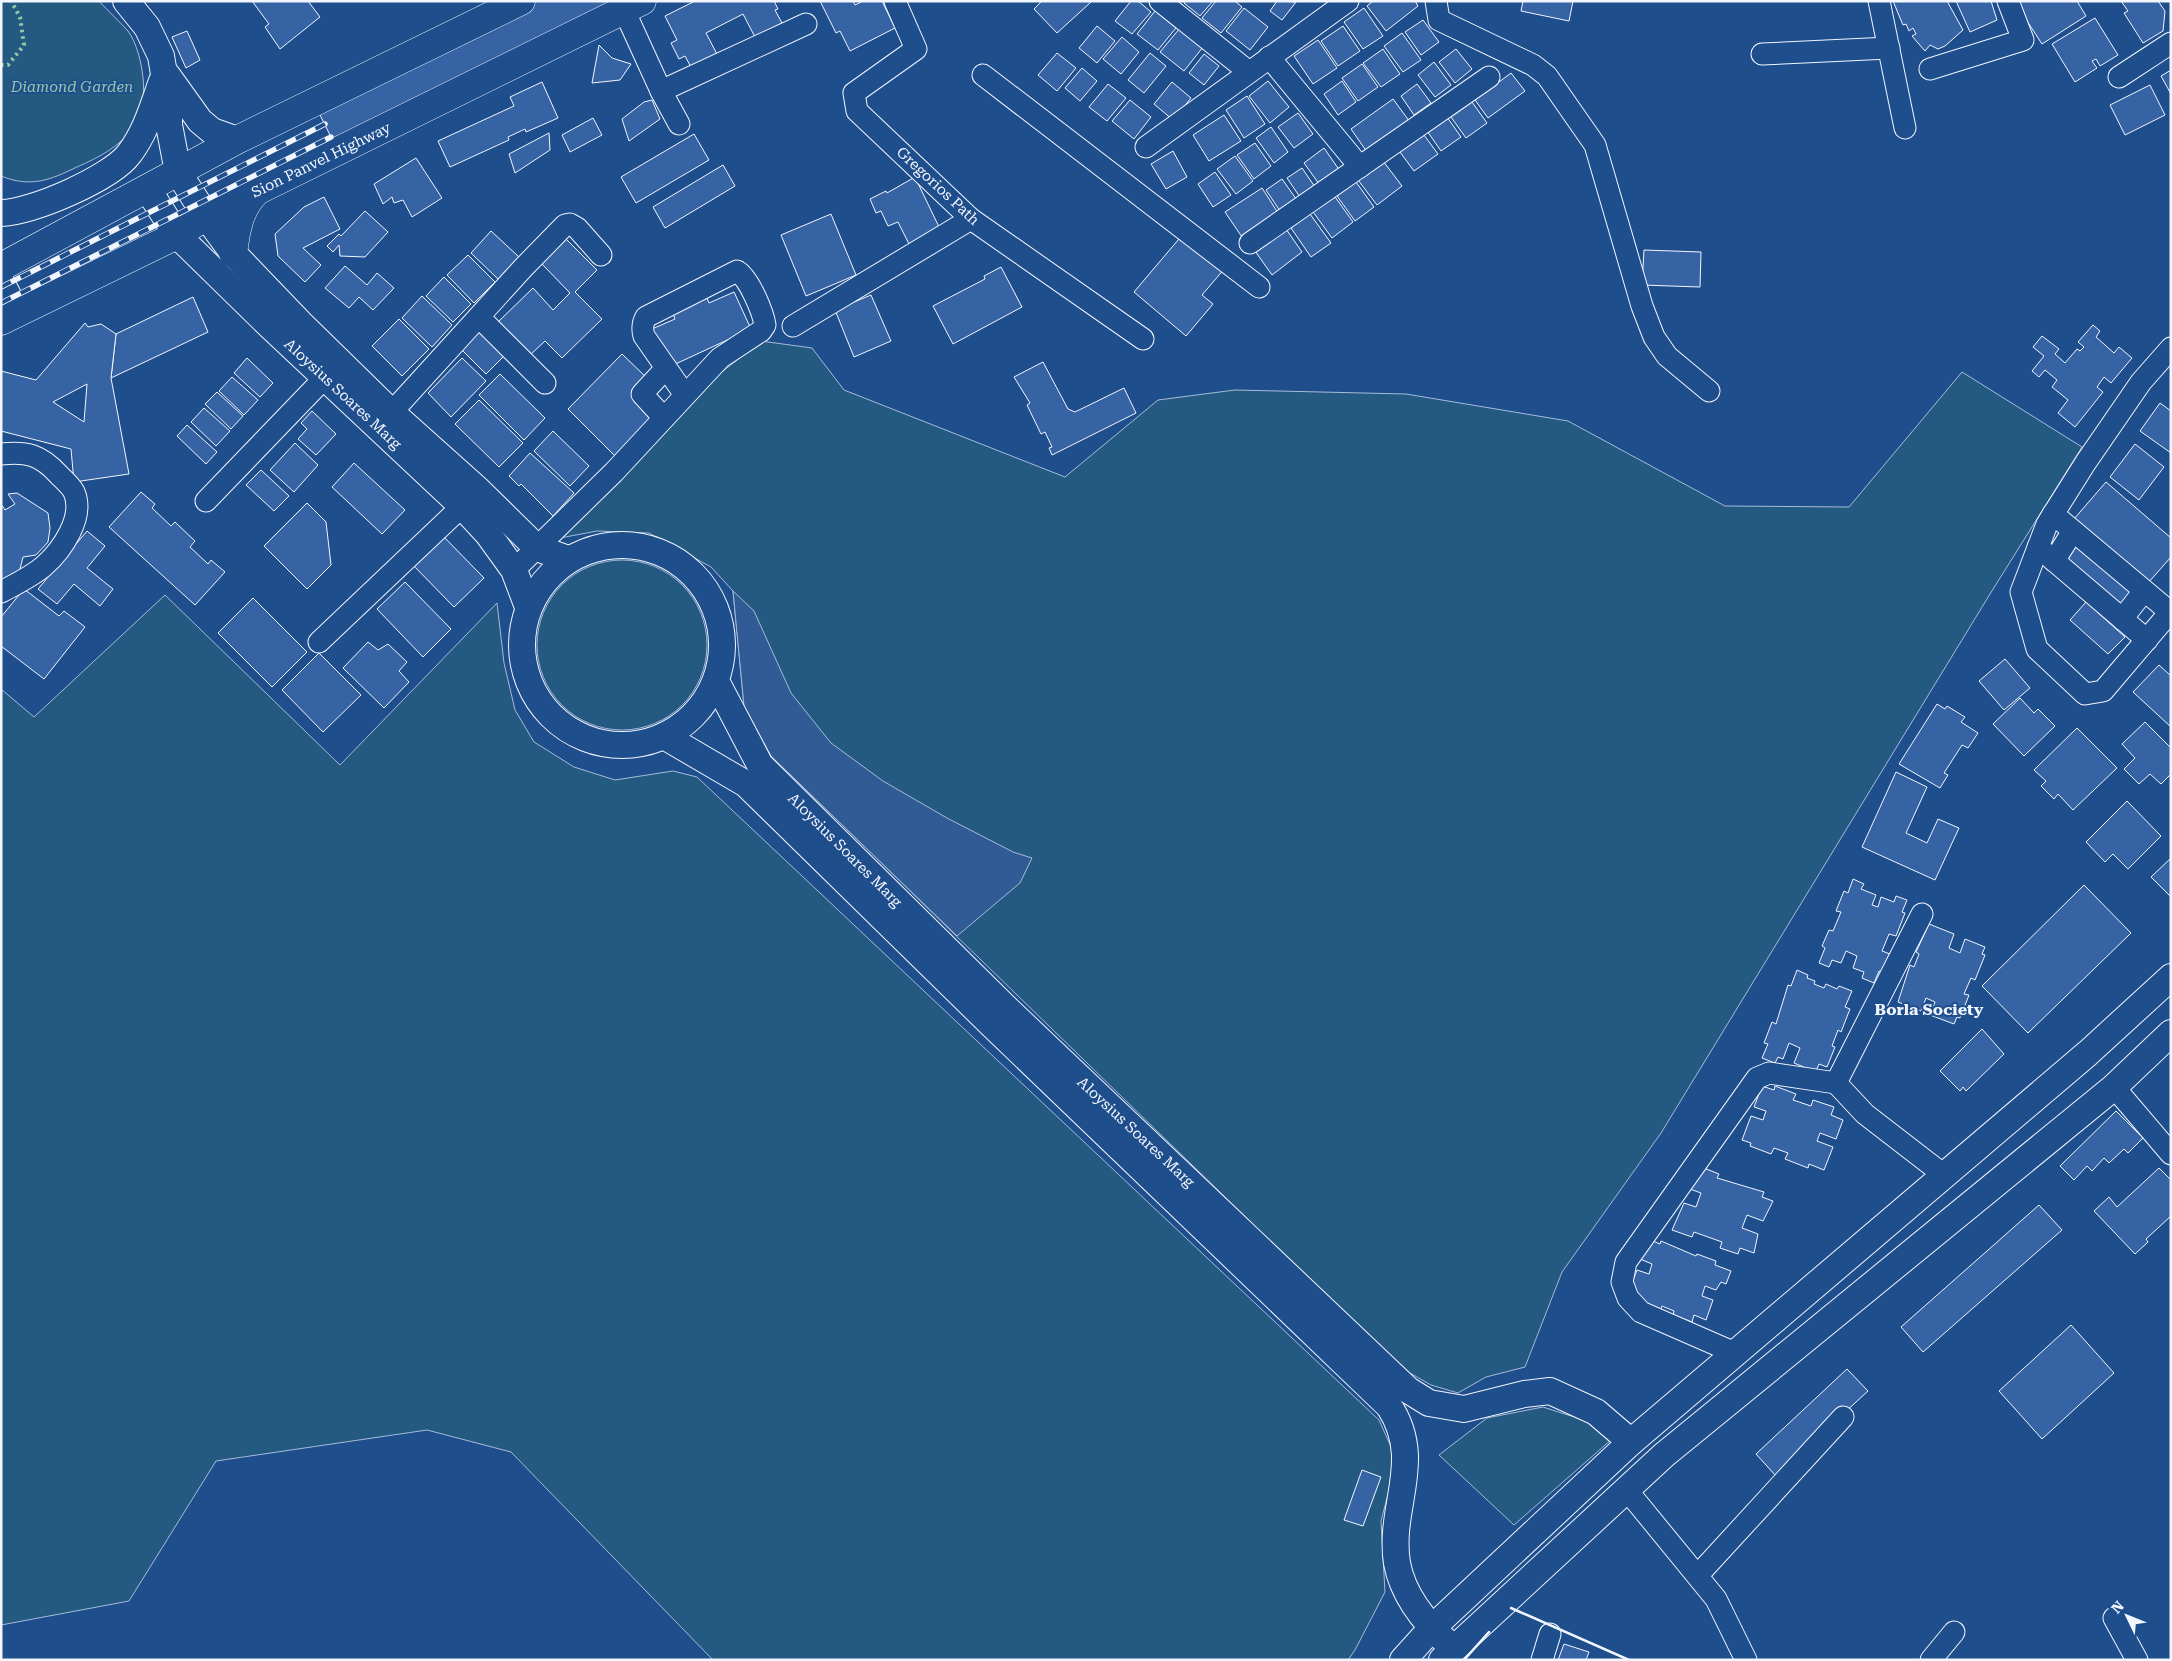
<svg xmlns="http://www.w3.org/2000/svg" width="2172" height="1661" font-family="'Roboto Serif',serif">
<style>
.green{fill:#245a82;stroke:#a8bbd7}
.parking{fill:#305b95;stroke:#a8bbd7}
.building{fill:#3563a3;stroke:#f2f6ff;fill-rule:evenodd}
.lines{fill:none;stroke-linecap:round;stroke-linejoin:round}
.minor-casing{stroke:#f2f6ff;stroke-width:23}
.major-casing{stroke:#f2f6ff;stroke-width:28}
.highway-casing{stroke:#f2f6ff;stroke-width:29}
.minor{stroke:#1f4e8c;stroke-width:21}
.major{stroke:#1f4e8c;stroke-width:26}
.highway{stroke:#1f4e8c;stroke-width:28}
.rail-casing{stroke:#f2f6ff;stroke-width:5.5}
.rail{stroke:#1f4e8c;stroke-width:4;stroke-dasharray:11;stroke-linecap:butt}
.hedge{stroke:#97c8a6;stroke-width:4;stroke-dasharray:2.5 4;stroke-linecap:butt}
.wall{stroke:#f2f6ff;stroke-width:2.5}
.labels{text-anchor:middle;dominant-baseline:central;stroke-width:4;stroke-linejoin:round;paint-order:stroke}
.park-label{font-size:15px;font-style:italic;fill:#97c8a6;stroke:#1f4e8c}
.street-label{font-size:15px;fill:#f2f6ff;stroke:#1f4e8c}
.neighbourhood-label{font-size:16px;font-weight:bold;fill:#f2f6ff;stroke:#1f4e8c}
</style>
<rect width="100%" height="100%" fill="#1f4e8c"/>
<g class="green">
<path d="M1,1H99C108,11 119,21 128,31C136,42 140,58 142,70C151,125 123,147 77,167C50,180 31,188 1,176Z"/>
<path d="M761,341L812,348L844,390L1065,477L1158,400L1235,390L1406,394L1568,421L1725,506L1849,507L1962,372L2082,447L1990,594L1661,1133L1562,1272L1525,1367L1486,1377L1458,1393L1431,1385L1401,1368L771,756L744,706L733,591L711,567L649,533L597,531L560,538L718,375Z"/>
<circle cx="622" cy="645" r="85"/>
<path d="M165,595L340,765L497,603L504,663L515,710L534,742L574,767L615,780L673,771L697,777L1379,1420L1397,1460L1381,1521L1385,1592L1355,1650L1348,1660H713L511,1452L427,1430L216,1461L129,1601L1,1625V689L34,717Z"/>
<path d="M1543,1407L1593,1423L1612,1439L1514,1525L1439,1455L1487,1418Z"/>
</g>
<path class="parking" d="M733,591L754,611L791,693L831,743L883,781L947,818L1013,852L1032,858L1020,883L957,936L771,756L744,706Z"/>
<g class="building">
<path d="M252,1H308L320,17L280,49L265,27L269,24Z"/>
<path d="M520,1H653L342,159L315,105Z"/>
<path d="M695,1H774L778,9L775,10L782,23L755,37L743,14L706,33L718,56L692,69L685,56L679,59L671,43L677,40L665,16Z"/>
<path d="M820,1H853L855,5L863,1H882L895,28L850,51L840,31L836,33Z"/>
<path d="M1042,1H1090L1091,2L1057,33L1034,9Z"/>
<path d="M1131,1H1138L1151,12L1132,34L1115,21Z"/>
<path d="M1185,1H1213L1200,16L1184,3Z"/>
<path d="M1216,1H1235L1242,7L1221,33L1202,18Z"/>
<path d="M1277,1L1296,2L1282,20L1270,11Z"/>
<path d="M1373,1H1415L1418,6L1386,31L1367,6Z"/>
<path d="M1523,1H1573L1569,21L1521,11Z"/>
<path d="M1893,1H1947L1963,30L1945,46L1938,49L1930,45L1925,51L1912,36L1916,34L1913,28L1909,31L1906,24L1903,25Z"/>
<path d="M1956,1H1991L1997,20L1970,32Z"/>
<path d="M2014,1H2077L2086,16L2042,44Z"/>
<path d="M2121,1H2158L2165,11L2163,31L2143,43L2124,13L2128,11Z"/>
<path d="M1244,8L1268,27L1250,50L1226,31Z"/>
<path d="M1364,8L1383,36L1363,49L1344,22Z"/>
<path d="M1155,11L1176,28L1158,50L1137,34Z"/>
<path d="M2095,18L2118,55L2100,66L2096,59L2092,61L2097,68L2075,82L2052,44Z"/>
<path d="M1423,20L1439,42L1421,55L1405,32Z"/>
<path d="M1097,26L1115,41L1097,63L1079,48Z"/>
<path d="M1343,26L1360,51L1338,66L1321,41Z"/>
<path d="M1180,28L1203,47L1184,71L1160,52Z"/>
<path d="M187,31L200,60L186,68L172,37Z"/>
<path d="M1402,33L1421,60L1403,72L1384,46Z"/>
<path d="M1122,37L1139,52L1121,74L1103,59Z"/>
<path d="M1318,40L1337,68L1313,84L1294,56Z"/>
<path d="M599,45L612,58L631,64L620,80L592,83Z"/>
<path d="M1383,49L1400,74L1381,87L1363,63Z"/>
<path d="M1456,49L1472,69L1455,83L1439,62Z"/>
<path d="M1057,53L1076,68L1057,91L1038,75Z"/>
<path d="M1150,53L1166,66L1144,93L1128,80Z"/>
<path d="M1204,54L1219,66L1204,85L1189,73Z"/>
<path d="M1434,62L1451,85L1435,97L1418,75Z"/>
<path d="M1362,64L1378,87L1358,101L1342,78Z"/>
<path d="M1082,68L1097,81L1080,101L1065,88Z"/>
<path d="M2171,70V94L2161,76Z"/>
<path d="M1511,73L1525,91L1488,118L1475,100Z"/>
<path d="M1268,81L1289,107L1270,123L1249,96Z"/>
<path d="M1342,81L1356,102L1338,115L1324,94Z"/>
<path d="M542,82L558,118L526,132L525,129L508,137L509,140L450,167L438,141L514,106L510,97Z"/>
<path d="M1172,82L1191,98L1173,120L1154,104Z"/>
<path d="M1108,84L1126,98L1107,121L1089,107Z"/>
<path d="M1417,84L1431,103L1414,115L1401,96Z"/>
<path d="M2150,85L2165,115L2125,135L2110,105Z"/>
<path d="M1247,96L1265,124L1244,138L1226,110Z"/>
<path d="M1393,99L1410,122L1367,152L1351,129Z"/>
<path d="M652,100L660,119L629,141L622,119L644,102Z"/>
<path d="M1130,100L1151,117L1134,139L1112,121Z"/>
<path d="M1472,102L1487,123L1466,138L1451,117Z"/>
<path d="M1298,113L1313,134L1294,148L1278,127Z"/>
<path d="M1445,114L1461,137L1441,151L1425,128Z"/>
<path d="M1224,115L1241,141L1209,161L1193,135Z"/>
<path d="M593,118L602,135L570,152L562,135Z"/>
<path d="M1271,127L1288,152L1274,163L1256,138Z"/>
<path d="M1421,131L1438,154L1414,171L1397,148Z"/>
<path d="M549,133L550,150L515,173L509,154Z"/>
<path d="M694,134L709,160L636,203L621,177Z"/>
<path d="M1255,143L1271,166L1254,179L1237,155Z"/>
<path d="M1324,148L1342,174L1322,188L1304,163Z"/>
<path d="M1173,151L1187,177L1166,189L1151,164Z"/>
<path d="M1235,156L1253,181L1236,194L1217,169Z"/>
<path d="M1380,157L1402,186L1377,205L1355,176Z"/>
<path d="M416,158L442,198L412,217L403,200L394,203L392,197L383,204L374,184Z"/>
<path d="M723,165L735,186L665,228L653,207Z"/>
<path d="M1302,168L1317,190L1302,200L1287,178Z"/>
<path d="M1215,172L1231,195L1213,207L1198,184Z"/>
<path d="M915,177L940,229L909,244L898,222L888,226L881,211L876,213L870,199L886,191L887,193Z"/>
<path d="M1282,179L1299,203L1282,214L1266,190Z"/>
<path d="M1356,182L1374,207L1355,221L1337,196Z"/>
<path d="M1262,188L1280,216L1244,240L1225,212Z"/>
<path d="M1333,194L1353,222L1332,238L1311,209Z"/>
<path d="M324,197L340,229L303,248L321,265L305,282L278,256L275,234L304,207Z"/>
<path d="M365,211L388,232L365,257L340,256L339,245L333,252L327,246L339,234L341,236Z"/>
<path d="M831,214L856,275L806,296L781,235Z"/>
<path d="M1310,214L1331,243L1311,257L1291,228Z"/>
<path d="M1286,229L1302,252L1272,275L1255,251Z"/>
<path d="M491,231L519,257L498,279L471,253Z"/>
<path d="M1184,233L1225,268L1202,295L1213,304L1186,336L1134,292Z"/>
<path d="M561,234L597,270L575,292L602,319L562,358L545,341L529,356L497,323L533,288L553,310L570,293L542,264L553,253L548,247Z"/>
<path d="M1644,250L1701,252L1700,287L1642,285Z"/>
<path d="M468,255L495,282L474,303L447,275Z"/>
<path d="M345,266L367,285L377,273L394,288L373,310L359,297L349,308L325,288Z"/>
<path d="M1001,267L1022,307L953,344L933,306L985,279L984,276Z"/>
<path d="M444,277L471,304L453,322L426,296Z"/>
<path d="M734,292L751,329L669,367L652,329L675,319L672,311L706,296L709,303Z"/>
<path d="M871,295L891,341L854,357L835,310Z"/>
<path d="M422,296L452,325L432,347L402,318Z"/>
<path d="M193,297L208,332L111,378L116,334Z"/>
<path d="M399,319L429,349L402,376L372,346Z"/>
<path d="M85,323L88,327L101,324L116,334L111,378L129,474L74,482L71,449L1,431V371L36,380ZM87,384L84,422L53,402Z"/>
<path d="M2093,325L2100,331L2096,337L2114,353L2119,347L2132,358L2111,383L2104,377L2097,387L2103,392L2075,427L2058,413L2068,400L2052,387L2057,380L2045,370L2039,377L2032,371L2044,356L2033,347L2042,336L2059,349L2055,354L2065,363L2077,349L2080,351L2084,347L2078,342Z"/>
<path d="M482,327L508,352L486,374L460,348Z"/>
<path d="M622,354L649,380L656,414L615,456L568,409Z"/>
<path d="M247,358L273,383L260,397L234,373Z"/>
<path d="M462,358L486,381L451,417L428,393Z"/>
<path d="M1043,362L1068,409L1075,412L1124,388L1136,413L1052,455L1049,448L1052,447L1045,432L1041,434L1027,405L1030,403L1014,377Z"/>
<path d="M500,374L545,418L524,440L479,395Z"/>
<path d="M232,377L258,400L244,415L219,391Z"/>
<path d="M217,392L243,416L231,429L205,404Z"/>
<path d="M479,400L523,443L499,467L455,424Z"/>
<path d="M2160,403L2171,411V453L2140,431Z"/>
<path d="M204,408L230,431L216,446L191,422Z"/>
<path d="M312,411L336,434L316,455L298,439L307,429L301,423Z"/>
<path d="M187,425L217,452L206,464L177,436Z"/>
<path d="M553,431L589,466L570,486L534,451Z"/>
<path d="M295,443L318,465L294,492L270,470Z"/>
<path d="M2135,444L2164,467L2139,500L2110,477Z"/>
<path d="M530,453L574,493L553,516L521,484L519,486L509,476Z"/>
<path d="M354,463L405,510L382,534L332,487Z"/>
<path d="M261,470L289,496L274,511L246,485Z"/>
<path d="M2106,482L2171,538V557L2148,583L2074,519Z"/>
<path d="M141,492L155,504L152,508L171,526L175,522L195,541L190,547L208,564L211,560L225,572L195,605L109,527Z"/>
<path d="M17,493L48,513L50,528L48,542L36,555L23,557L18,577L1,585V504L5,510L15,504L8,494Z"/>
<path d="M307,503L326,522L331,565L307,589L264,546Z"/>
<path d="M87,531L105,546L87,568L113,589L100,606L74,584L57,604L38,589Z"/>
<path d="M441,534L484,578L454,607L411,563Z"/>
<path d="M2073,534L2140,592L2124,609L2064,561Z"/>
<path d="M405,582L451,629L423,657L377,609Z"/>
<path d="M24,589L59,616L64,611L85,627L44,679L1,646V617Z"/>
<path d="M253,598L307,652L272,687L218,633Z"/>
<path d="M2086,602L2125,637L2108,654L2070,620Z"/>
<path d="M368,642L378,650L388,644L407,662L399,671L409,682L384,708L343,668Z"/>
<path d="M319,653L361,695L323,732L282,690Z"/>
<path d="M2005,659L2030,688L2004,710L1979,681Z"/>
<path d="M2159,665L2171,676V727L2133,692Z"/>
<path d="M2020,698L2034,713L2038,709L2055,726L2024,756L1993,724Z"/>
<path d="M1937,704L1945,709L1947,706L1965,717L1961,722L1978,733L1968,748L1962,745L1944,773L1948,775L1940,788L1899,764Z"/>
<path d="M2145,722L2171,748V774L2161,784L2150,774L2139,784L2124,769L2135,758L2122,744Z"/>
<path d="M2077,728L2117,768L2073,810L2058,794L2054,799L2041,786L2046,781L2034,770Z"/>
<path d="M1896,772L1927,787L1906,833L1927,843L1938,819L1959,828L1935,880L1862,847Z"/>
<path d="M2127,801L2161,836L2128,869L2113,854L2105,862L2086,842Z"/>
<path d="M2171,858V897L2151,877Z"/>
<path d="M1853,879L1864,884L1861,889L1876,895L1872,905L1878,907L1881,897L1894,902L1896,896L1907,900L1902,912L1905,913L1896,936L1889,934L1882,951L1890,954L1883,972L1879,971L1874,983L1862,978L1864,972L1853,968L1857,956L1846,951L1841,963L1832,960L1829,967L1819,963L1825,948L1822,946L1829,930L1833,931L1841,912L1836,911L1844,891L1848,893Z"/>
<path d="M2084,885L2131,933L2028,1033L1982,986Z"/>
<path d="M1929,924L1954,934L1949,948L1960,953L1965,939L1985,947L1982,954L1985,955L1975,980L1971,978L1964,994L1969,995L1960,1018L1957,1017L1954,1024L1930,1015L1935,1002L1926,998L1921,1011L1898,1002L1910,965L1914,967L1919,954L1916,952Z"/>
<path d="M1797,970L1808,975L1807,978L1815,981L1814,984L1824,988L1826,984L1837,989L1839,986L1852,991L1845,1007L1850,1009L1841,1032L1838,1030L1832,1046L1835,1047L1827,1067L1819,1064L1813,1078L1806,1068L1794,1063L1800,1048L1789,1043L1783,1059L1778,1057L1775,1063L1762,1058L1768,1044L1764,1043L1772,1022L1776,1024L1788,985L1791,986Z"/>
<path d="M1982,1029L2004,1054L1966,1091L1963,1087L1960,1091L1940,1071Z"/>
<path d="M1762,1086L1774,1090L1775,1086L1796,1094L1793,1100L1811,1106L1813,1100L1834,1107L1831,1115L1843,1120L1836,1139L1820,1133L1817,1141L1833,1147L1824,1170L1809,1164L1808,1168L1785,1159L1788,1153L1774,1148L1771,1154L1750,1146L1751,1143L1742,1140L1751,1116L1763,1120L1766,1111L1754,1107Z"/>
<path d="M2116,1111L2143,1138L2128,1153L2124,1149L2109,1163L2104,1158L2092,1171L2087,1166L2074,1180L2060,1166Z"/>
<path d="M1696,1165L1719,1174L1717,1178L1764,1192L1762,1197L1773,1201L1763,1221L1747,1215L1742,1228L1758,1234L1754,1253L1740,1248L1738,1254L1720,1248L1722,1242L1694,1232L1692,1237L1672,1230L1684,1203L1696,1207L1701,1193L1690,1189Z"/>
<path d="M2159,1168L2171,1180V1216L2146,1239L2148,1242L2135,1254L2094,1211L2109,1197L2117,1207Z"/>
<path d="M2039,1205L2062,1230L1923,1352L1901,1327Z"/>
<path d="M1648,1239L1660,1244L1661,1241L1696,1256L1697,1254L1716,1261L1715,1265L1731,1271L1726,1284L1721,1282L1716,1290L1705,1286L1702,1296L1713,1300L1706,1320L1694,1315L1692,1322L1673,1315L1674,1311L1662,1306L1660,1311L1636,1302L1628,1293L1637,1270L1649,1274L1652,1264L1640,1259Z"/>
<path d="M2071,1325L2114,1373L2042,1439L1999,1391Z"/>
<path d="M1847,1369L1868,1391L1776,1476L1756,1454Z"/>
<path d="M1362,1470L1381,1477L1363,1526L1344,1520Z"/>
<path d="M1564,1644L1589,1652L1586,1660H1558Z"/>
</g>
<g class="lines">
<defs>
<g id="minor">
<path d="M895,1L916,49L854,93L857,111L971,219L1143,339"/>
<path d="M1160,1L1249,72"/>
<path d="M1436,1L1439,20L1533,65L1547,76L1595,145L1642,306L1654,337L1667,356L1709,391"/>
<path d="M1879,1L1905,128"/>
<path d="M624,10L661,91"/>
<path d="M1762,54L1889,48"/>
<path d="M1269,57L1360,167"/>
<path d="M1930,69L2023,40L2008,1"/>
<path d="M983,75L1259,287"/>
<path d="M2119,77L2171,43"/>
<path d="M679,124L661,91L806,24"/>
<path d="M1146,147L1348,1"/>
<path d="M1250,243L1489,77"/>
<path d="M479,317L545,383"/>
<path d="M793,326L971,219"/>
<path d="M2171,348L2141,382L2086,462L2047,524L2021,592L2037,649L2085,694L2103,691L2171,611"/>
<path d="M664,418L642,394L666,368"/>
<path d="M381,424L523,268L565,225L570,224L577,228L601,255"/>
<path d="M1,454C27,451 41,455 59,475C64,480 71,486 74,492C85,517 62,550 44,566C31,577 16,584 1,592"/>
<path d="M206,501L336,366"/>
<path d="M2053,514L2170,612"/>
<path d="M2038,547L2147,640"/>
<path d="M2054,561L2073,531"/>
<path d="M514,570L614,472L720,358L761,331L765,325C763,312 749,278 737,271L646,317C642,324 642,329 644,336L685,395"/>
<path d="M2122,619L2144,591"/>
<path d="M319,642L473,496"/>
<path d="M1922,914L1836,1083L1865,1114L1944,1175"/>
<path d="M2114,1087L2171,1154"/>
<path d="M1735,1353L1641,1312L1628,1298L1622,1282L1626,1262L1757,1078L1769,1073L1836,1083"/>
<path d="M1626,1489L1716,1599L1746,1660"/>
<path d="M1698,1575L1843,1417"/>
<path d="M2114,1618L2137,1660"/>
<path d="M1542,1660L1550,1634"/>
<path d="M1931,1660L1954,1632"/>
</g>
<g id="major">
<path d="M126,1L147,27L161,56L169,104V125L178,172L206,216L233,253L300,323L392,413L478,490L537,548L568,559"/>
<path d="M167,75L200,121L212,131L237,140"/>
<path d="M147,188L177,235L269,325L463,507L488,534L514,570L528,607"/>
<path d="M1,213C31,213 111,178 129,154C146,132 153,106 162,81"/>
<path d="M1,282L17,313"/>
<circle cx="622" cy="645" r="100"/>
<path d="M716,681L760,765L1006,1008L1408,1390L1429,1403L1464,1409L1524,1394L1550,1391L1596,1412L1631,1442"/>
<path d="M664,736L746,784L991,1024L1389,1406C1425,1461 1388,1506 1397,1563C1403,1597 1428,1626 1453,1648"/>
<path d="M1403,1660L1431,1629L1631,1442L2088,1053L2171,977"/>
<path d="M1442,1660L1664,1455L2114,1087L2171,1033"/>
</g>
<g id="highway">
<path d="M233,253C236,230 239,209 256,192"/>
<path d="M1,267L237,140L521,1"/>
<path d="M1,321L177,235L206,216L642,1"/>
</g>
</defs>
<use href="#minor" class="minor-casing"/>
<use href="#major" class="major-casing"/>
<use href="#highway" class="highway-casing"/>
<use href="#minor" class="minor"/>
<use href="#major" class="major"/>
<use href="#highway" class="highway"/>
<defs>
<g id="rail">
<path d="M1,287L325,124"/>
<path d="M1,303L331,137"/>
</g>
</defs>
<use href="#rail" class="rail-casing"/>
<use href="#rail" class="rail"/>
<path class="hedge" d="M1,65H8L24,45L20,17L11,1"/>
<g class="wall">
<path d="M1511,1608L1629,1660"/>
<path d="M1464,1660L1489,1632"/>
</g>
</g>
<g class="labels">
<g class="park-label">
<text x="72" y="87">Diamond Garden</text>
</g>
<g class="street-label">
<text transform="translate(321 160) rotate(-26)">Sion Panvel Highway</text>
<text transform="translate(938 186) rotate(43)">Gregorios Path</text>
<text transform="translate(343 394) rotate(43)">Aloysius Soares Marg</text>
<text transform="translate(845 850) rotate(45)">Aloysius Soares Marg</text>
<text transform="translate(1136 1132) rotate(43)">Aloysius Soares Marg</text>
</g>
<g class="neighbourhood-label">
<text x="1929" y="1009">Borla Society</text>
</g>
</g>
<rect width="2172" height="1661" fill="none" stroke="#f2f6ff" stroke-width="5"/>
<g transform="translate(2127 1616) rotate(313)" stroke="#1f4e8c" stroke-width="4" paint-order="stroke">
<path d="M0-4L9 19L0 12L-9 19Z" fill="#f2f6ff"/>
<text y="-8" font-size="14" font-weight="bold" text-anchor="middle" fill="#f2f6ff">N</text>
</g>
</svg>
